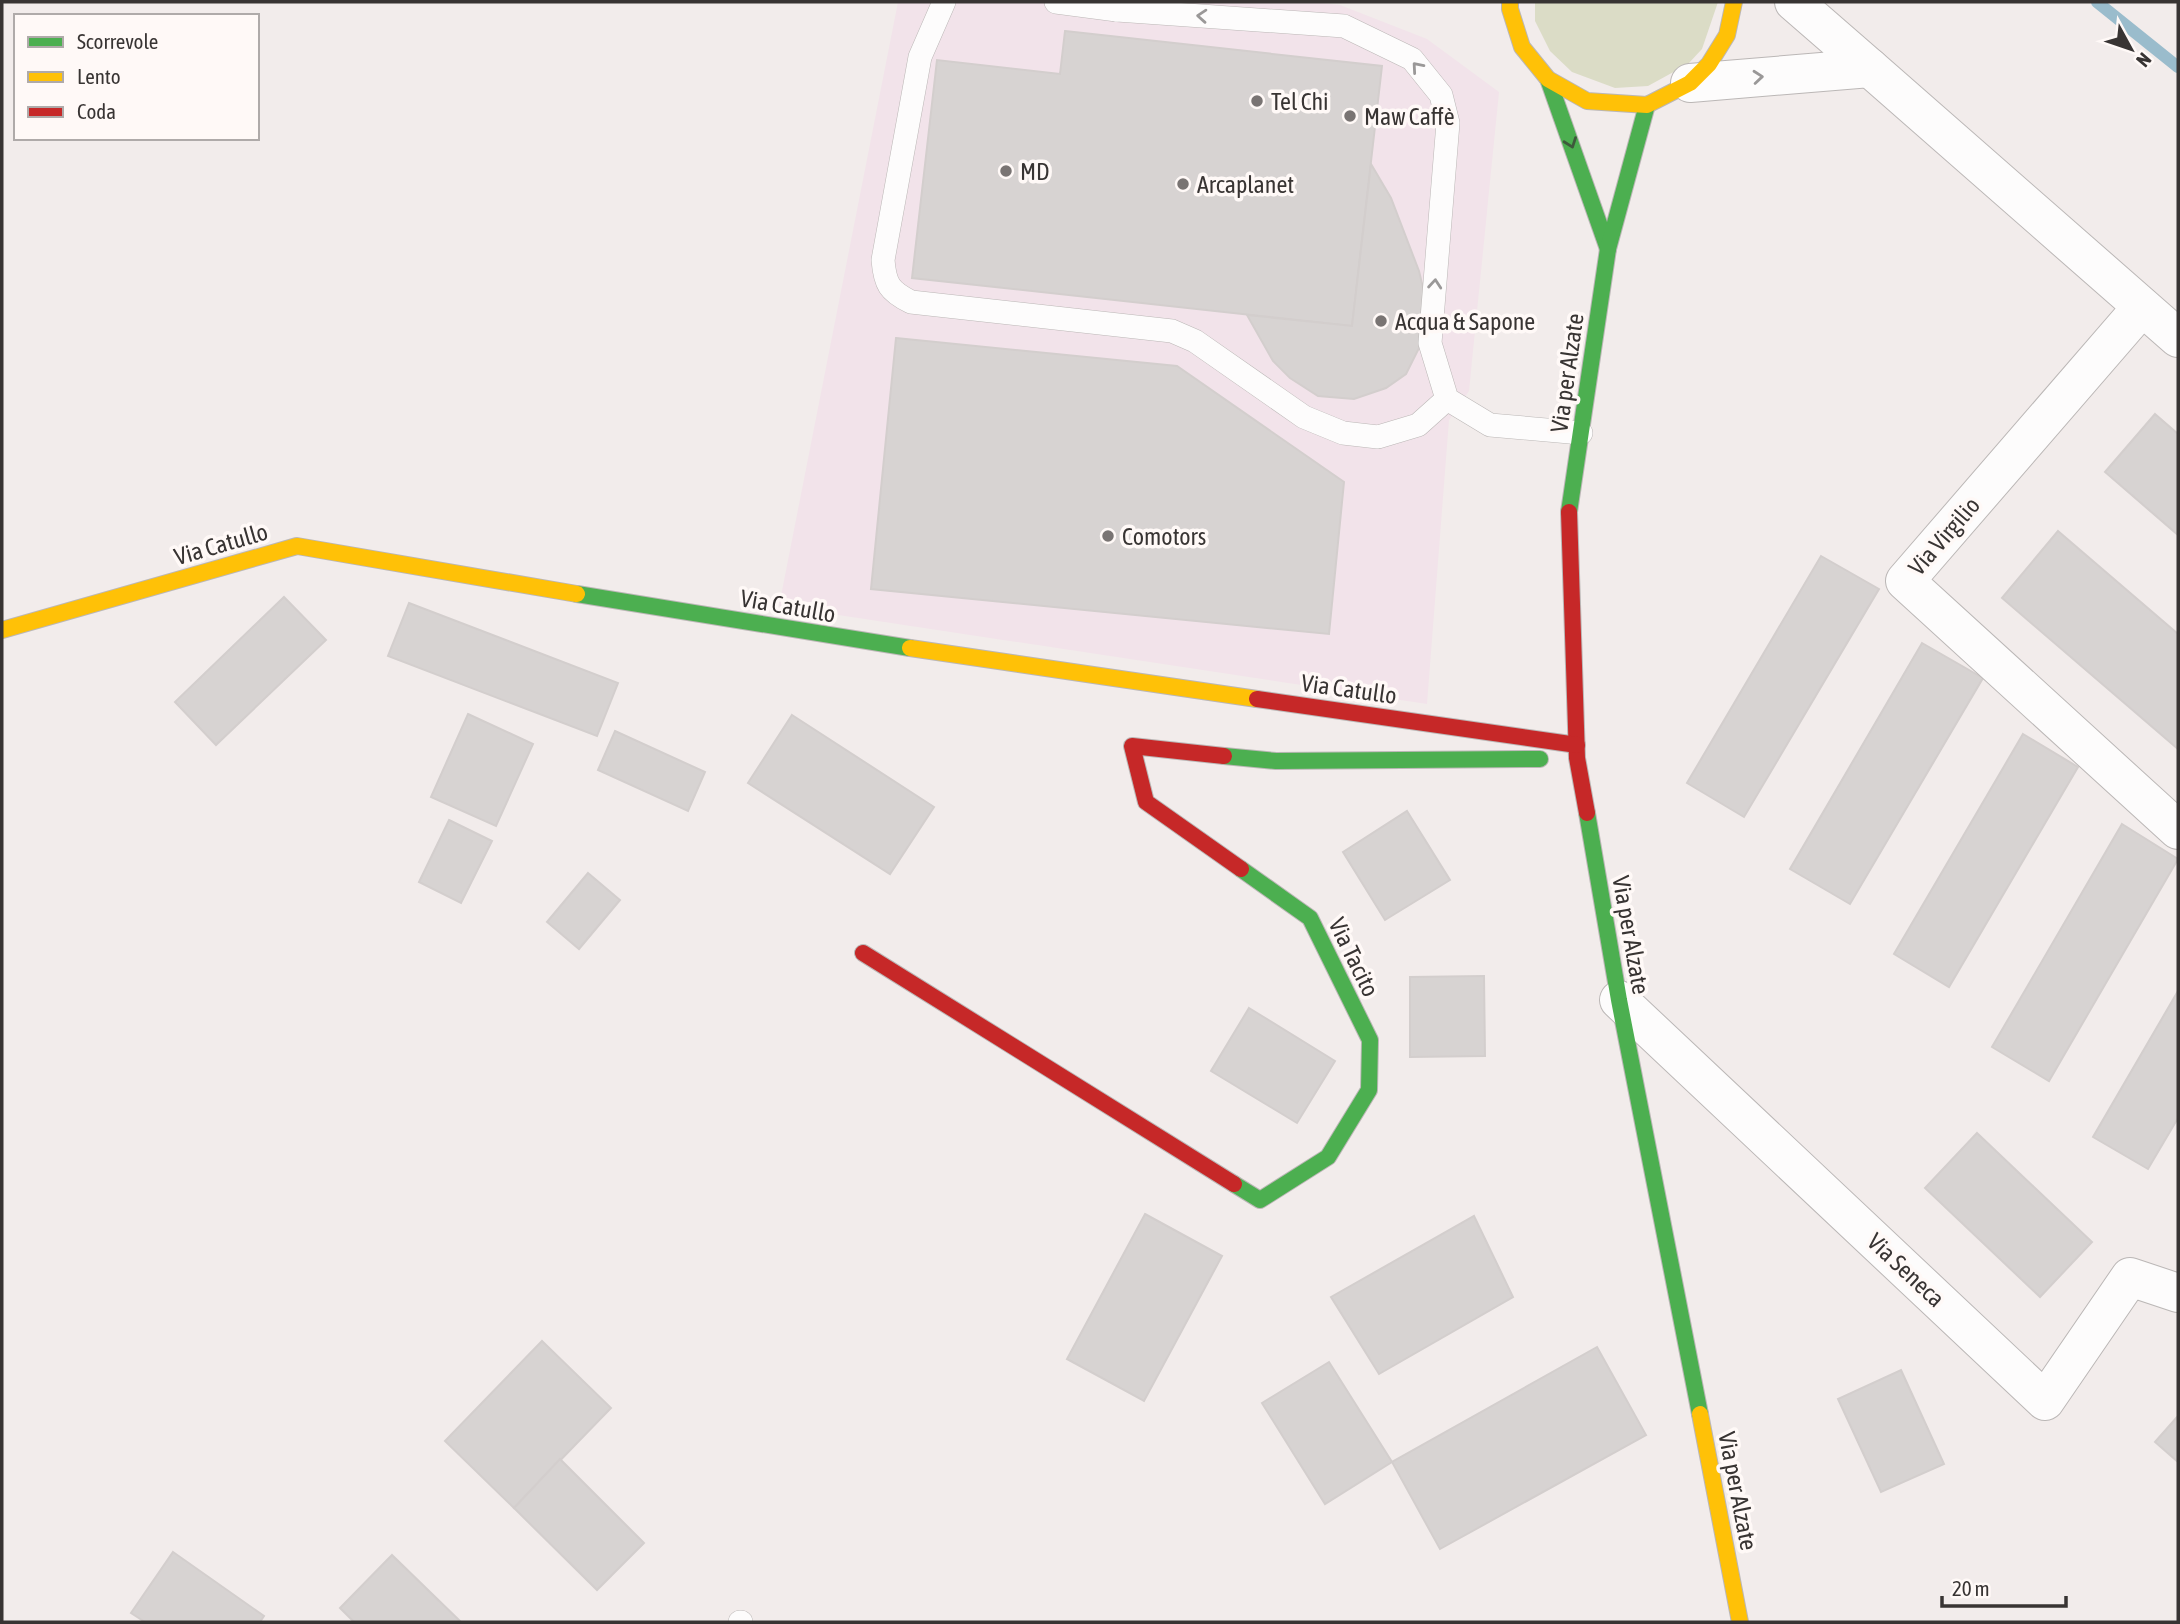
<svg xmlns="http://www.w3.org/2000/svg" width="2180" height="1624" font-family="'Asap Condensed',sans-serif">
<style>
.commercial{fill:#f2e3ea}
.green{fill:#dbdcc6}
.lines{fill:none;stroke-linecap:round;stroke-linejoin:round}
.stream{stroke:#9abccc;stroke-width:12}
.building{fill:#d7d3d2;stroke:#d3cecd;stroke-width:2}
.lane-casing{stroke:#bbb7b6;stroke-width:24}
.street-casing{stroke:#bbb7b6;stroke-width:40}
.fast-casing{stroke:#bbb7b6;stroke-width:18}
.slow-casing{stroke:#bbb7b6;stroke-width:18}
.jam-casing{stroke:#bbb7b6;stroke-width:18}
.lane{stroke:#fdfcfc;stroke-width:23}
.street{stroke:#fdfcfc;stroke-width:38}
.fast{stroke:#4caf50;stroke-width:16}
.slow{stroke:#ffc107;stroke-width:16}
.jam{stroke:#c62828;stroke-width:16}
.oneway{stroke:#9a9898}
.oneway2{stroke:#3e593c}
.poi-dot{fill:#797473;stroke:#fff9f7;stroke-width:2.5}
.labels{text-anchor:middle;dominant-baseline:central;stroke-width:7;stroke-linejoin:round;paint-order:stroke}
.poi-label{font-size:24px;fill:#383433;stroke:#fff9f7;text-anchor:start}
.street-label{font-size:24px;fill:#383433;stroke:#fff9f7}
</style>
<rect width="100%" height="100%" fill="#f2eceb"/>
<path class="commercial" d="M898,2H1314L1340,5L1427,39L1499,92L1469,391L1449,420L1427,704L779,606Z"/>
<path class="green" d="M1535,2H1718L1702,49L1688,64L1648,86L1615,88L1572,72L1550,51L1535,21Z"/>
<g class="lines">
<path class="stream" d="M2097,2L2178,67"/>
</g>
<g class="building">
<path d="M1065,31L1382,66L1352,326L912,278L937,60L1060,74Z"/>
<path d="M1371,164L1391,198L1419,271L1427,304L1421,344L1406,374L1386,388L1354,399L1318,396L1290,378L1273,361L1247,315L1352,326Z"/>
<path d="M896,338L1177,366L1344,482L1329,634L871,589Z"/>
<path d="M2155,414L2178,434V535L2105,472Z"/>
<path d="M2058,531L2178,634V749L2002,598Z"/>
<path d="M1821,556L1879,589L1744,817L1687,783Z"/>
<path d="M284,597L326,640L216,745L175,702Z"/>
<path d="M409,603L618,683L597,736L388,656Z"/>
<path d="M1922,643L1983,678L1850,904L1790,869Z"/>
<path d="M468,714L533,744L496,826L431,797Z"/>
<path d="M792,715L934,807L890,874L748,783Z"/>
<path d="M615,731L705,772L688,811L598,770Z"/>
<path d="M2023,734L2078,767L1949,987L1894,954Z"/>
<path d="M1407,811L1450,880L1385,920L1343,852Z"/>
<path d="M449,820L492,841L461,903L419,882Z"/>
<path d="M2122,824L2178,859L2049,1081L1992,1047Z"/>
<path d="M588,873L620,900L579,949L547,922Z"/>
<path d="M1484,976L1485,1056L1410,1057V977Z"/>
<path d="M2178,991V1118L2148,1169L2093,1137Z"/>
<path d="M1249,1008L1335,1061L1297,1123L1211,1071Z"/>
<path d="M1977,1133L2092,1242L2040,1297L1925,1188Z"/>
<path d="M1145,1214L1222,1256L1144,1401L1067,1359Z"/>
<path d="M1474,1216L1513,1297L1379,1374L1331,1297Z"/>
<path d="M542,1341L611,1408L514,1508L445,1441Z"/>
<path d="M1597,1347L1646,1435L1440,1549L1392,1462Z"/>
<path d="M1329,1362L1392,1462L1325,1504L1262,1403Z"/>
<path d="M1901,1370L1944,1464L1881,1492L1838,1399Z"/>
<path d="M2178,1416V1462L2155,1442Z"/>
<path d="M560,1459L644,1543L597,1590L514,1508Z"/>
<path d="M173,1552L264,1616L260,1622H145L131,1613Z"/>
<path d="M392,1555L461,1622H354L340,1608Z"/>
</g>
<g class="lines">
<defs>
<g id="lane">
<path d="M944,2L920,57L883,260C885,284 889,291 911,302L1172,331L1195,341L1304,417L1343,433L1378,437L1418,425L1447,399"/>
<path d="M1056,2L1117,10"/>
<path d="M1119,2L1117,10L1344,26L1412,59L1441,95L1448,123L1430,343L1447,399L1490,425L1581,433"/>
<path d="M740,1622H741"/>
</g>
<g id="street">
<path d="M1870,68L2178,338"/>
<path d="M1690,83L1870,68L1794,2"/>
<path d="M2142,307L1905,581L2178,830"/>
<path d="M1619,1000L2045,1401L2130,1277L2178,1293"/>
</g>
<g id="fast">
<path d="M1548,79L1608,249"/>
<path d="M1569,512L1608,249L1647,105"/>
<path d="M577,594L910,648"/>
<path d="M1224,756L1276,761L1540,759"/>
<path d="M1587,813L1619,1000L1700,1414"/>
<path d="M1234,1184L1260,1200L1328,1157L1369,1090L1370,1040L1310,918L1241,869"/>
</g>
<g id="slow">
<path d="M1510,2V9L1522,47L1548,79L1587,101L1647,105L1690,83L1709,64L1727,35L1734,2"/>
<path d="M2,630L297,546L577,594"/>
<path d="M910,648L1257,699"/>
<path d="M1700,1414L1740,1622"/>
</g>
<g id="jam">
<path d="M1569,512L1577,758L1587,813"/>
<path d="M1257,699L1577,745"/>
<path d="M1224,756L1132,746L1146,802L1241,869"/>
<path d="M863,953L1234,1184"/>
</g>
</defs>
<use href="#lane" class="lane-casing"/>
<use href="#street" class="street-casing"/>
<use href="#fast" class="fast-casing"/>
<use href="#slow" class="slow-casing"/>
<use href="#jam" class="jam-casing"/>
<use href="#lane" class="lane"/>
<use href="#street" class="street"/>
<use href="#fast" class="fast"/>
<use href="#slow" class="slow"/>
<use href="#jam" class="jam"/>
</g>
<defs><path id="oneway-chevron" d="M-2-3.5L2.5 0L-2 3.5" fill="none" stroke-width="1.6" stroke-linecap="round" stroke-linejoin="round" transform="scale(1.75)"/></defs>
<g class="oneway">
<use href="#oneway-chevron" transform="translate(1202 16) rotate(-176)"/>
<use href="#oneway-chevron" transform="translate(1417 67) rotate(-131)"/>
<use href="#oneway-chevron" transform="translate(1758 77) rotate(-5)"/>
<use href="#oneway-chevron" transform="translate(1435 284) rotate(-85)"/>
</g>
<use class="oneway2" href="#oneway-chevron" transform="translate(1571 143) rotate(70)"/>
<g class="poi-dot">
<circle cx="1257" cy="101" r="7"/>
<circle cx="1350" cy="116" r="7"/>
<circle cx="1006" cy="171" r="7"/>
<circle cx="1183" cy="184" r="7"/>
<circle cx="1381" cy="321" r="7"/>
<circle cx="1108" cy="536" r="7"/>
</g>
<g class="labels">
<g class="poi-label">
<text x="1271" y="101">Tel Chi</text>
<text x="1364" y="116">Maw Caffè</text>
<text x="1020" y="171">MD</text>
<text x="1197" y="184">Arcaplanet</text>
<text x="1395" y="321">Acqua &amp; Sapone</text>
<text x="1122" y="536">Comotors</text>
</g>
<g class="street-label">
<text transform="translate(1567 373) rotate(-82)">Via per Alzate</text>
<text transform="translate(1944 536) rotate(-49)">Via Virgilio</text>
<text transform="translate(221 544) rotate(-16)">Via Catullo</text>
<text transform="translate(788 606) rotate(10)">Via Catullo</text>
<text transform="translate(1349 689) rotate(8)">Via Catullo</text>
<text transform="translate(1631 935) rotate(80)">Via per Alzate</text>
<text transform="translate(1354 957) rotate(64)">Via Tacito</text>
<text transform="translate(1906 1270) rotate(43)">Via Seneca</text>
<text transform="translate(1738 1491) rotate(79)">Via per Alzate</text>
</g>
</g>
<rect width="2180" height="1624" fill="none" stroke="#383433" stroke-width="7"/>
<rect x="14" y="14" width="245" height="126" fill="#fff9f7" stroke="#afaaa9" stroke-width="2"/>
<rect x="28" y="37" width="35" height="10" fill="#4caf50" stroke="#afaaa9" stroke-width="2"/>
<text x="77" y="49" font-size="21" fill="#383433">Scorrevole</text>
<rect x="28" y="72" width="35" height="10" fill="#ffc107" stroke="#afaaa9" stroke-width="2"/>
<text x="77" y="84" font-size="21" fill="#383433">Lento</text>
<rect x="28" y="107" width="35" height="10" fill="#c62828" stroke="#afaaa9" stroke-width="2"/>
<text x="77" y="119" font-size="21" fill="#383433">Coda</text>
<g transform="translate(2131 49) rotate(130)" stroke="#fff9f7" stroke-width="5" paint-order="stroke">
<path d="M0-5L12 26L0 18L-12 26Z" fill="#383433"/>
<text y="-10" font-size="19" font-weight="bold" text-anchor="middle" fill="#383433">N</text>
</g>
<path d="M1942 1596v10h124v-10" fill="none" stroke="#383433" stroke-width="3.5"/>
<text x="1952" y="1596" font-size="21" fill="#383433" stroke="#fff9f7" stroke-width="5" paint-order="stroke">20 m</text>
</svg>
